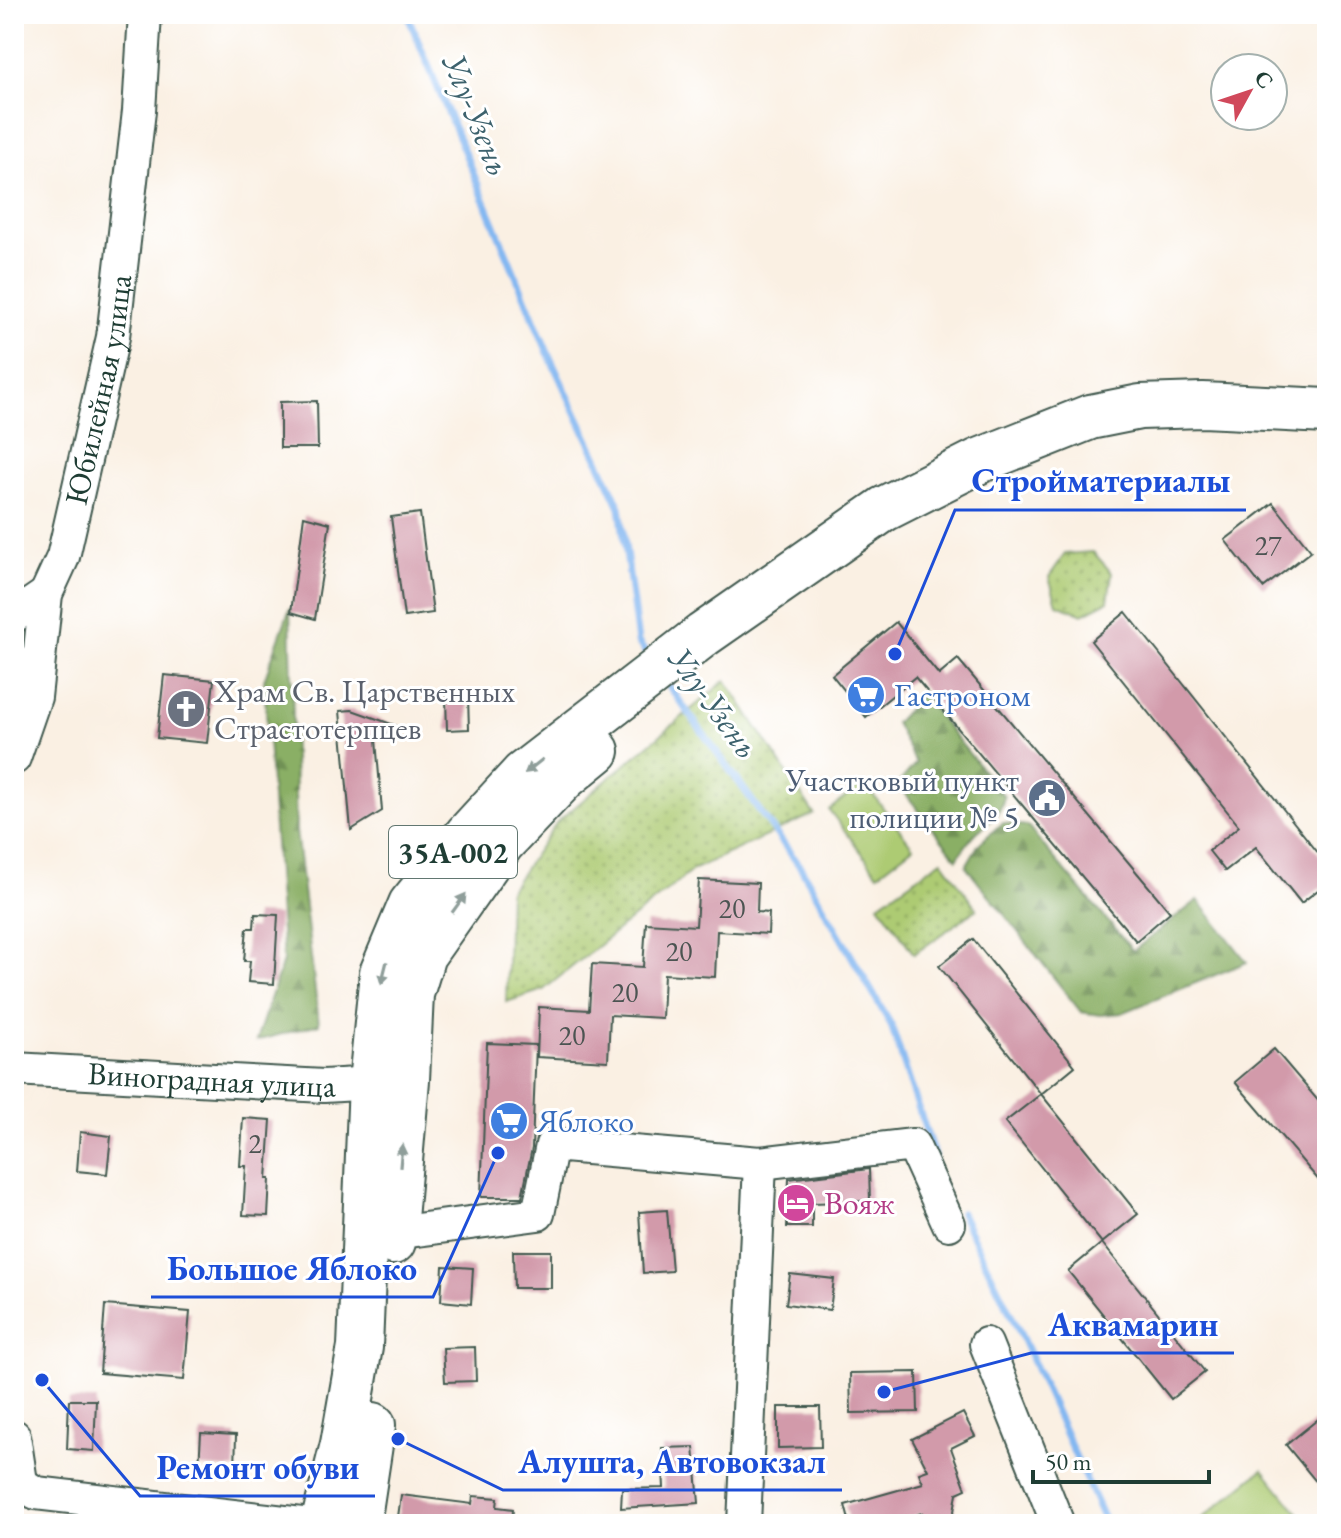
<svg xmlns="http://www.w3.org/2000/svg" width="1341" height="1538" font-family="'EB Garamond',serif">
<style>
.grass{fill:url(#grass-dots);stroke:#668454;stroke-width:2}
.forest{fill:url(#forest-firs);stroke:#54764c;stroke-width:2}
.garden{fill:#adcb73;stroke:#668454;stroke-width:2}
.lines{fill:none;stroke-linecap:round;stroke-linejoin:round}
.stream{stroke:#83b7f1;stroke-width:7}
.building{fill:#d29aaa}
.minor-casing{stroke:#40584e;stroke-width:36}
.highway-casing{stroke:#40584e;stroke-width:48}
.minor{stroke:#fff;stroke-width:32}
.highway{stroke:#fff;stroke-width:44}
.oneway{fill:#8f9e9a}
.labels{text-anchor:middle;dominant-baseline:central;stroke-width:6;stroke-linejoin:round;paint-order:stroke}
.number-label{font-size:28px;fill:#4c5452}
.shield{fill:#fff;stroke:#627771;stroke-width:2}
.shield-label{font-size:30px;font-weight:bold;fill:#1f3d34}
.street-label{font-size:32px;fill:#1f3d34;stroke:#fff}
.worship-label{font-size:32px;fill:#5b616d;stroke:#fff;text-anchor:start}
.shop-label{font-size:32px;fill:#366cbe;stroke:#fff;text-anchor:start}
.service-label{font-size:32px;fill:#4e5e75;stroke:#fff;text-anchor:end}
.hotel-label{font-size:32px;fill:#b23c85;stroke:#fff;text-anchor:start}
.water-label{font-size:34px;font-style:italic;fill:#3d626d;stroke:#fff}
.leader{fill:none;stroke:#1d4ed8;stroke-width:3}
.callout-dot{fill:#1d4ed8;stroke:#fff;stroke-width:3}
.callout-label{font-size:34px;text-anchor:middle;font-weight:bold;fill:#1d4ed8;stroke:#fff;stroke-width:6;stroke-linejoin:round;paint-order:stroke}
</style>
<defs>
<pattern id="grass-dots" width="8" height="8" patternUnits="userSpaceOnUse" patternTransform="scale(2)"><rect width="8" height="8" fill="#adcb73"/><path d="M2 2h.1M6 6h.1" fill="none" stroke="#8ca65f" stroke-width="1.8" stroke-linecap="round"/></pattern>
<pattern id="forest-firs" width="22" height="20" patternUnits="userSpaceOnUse" patternTransform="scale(2)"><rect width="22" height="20" fill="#8aaf65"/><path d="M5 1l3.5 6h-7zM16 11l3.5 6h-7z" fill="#709054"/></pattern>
</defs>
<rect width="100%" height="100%" fill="#fff"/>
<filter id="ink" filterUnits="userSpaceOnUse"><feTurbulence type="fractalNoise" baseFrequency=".0125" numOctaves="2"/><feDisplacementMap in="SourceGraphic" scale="16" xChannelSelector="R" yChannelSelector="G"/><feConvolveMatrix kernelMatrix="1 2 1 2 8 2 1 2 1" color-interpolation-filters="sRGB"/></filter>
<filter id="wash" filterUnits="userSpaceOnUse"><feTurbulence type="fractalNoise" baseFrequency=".006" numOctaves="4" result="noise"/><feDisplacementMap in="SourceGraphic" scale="32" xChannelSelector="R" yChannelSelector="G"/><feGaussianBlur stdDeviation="1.8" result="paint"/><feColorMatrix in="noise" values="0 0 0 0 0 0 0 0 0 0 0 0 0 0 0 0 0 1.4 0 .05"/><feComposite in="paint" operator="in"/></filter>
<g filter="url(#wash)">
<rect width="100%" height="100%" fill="#faf0e3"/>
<g class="grass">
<path d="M1093,552L1112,573L1108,601L1083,614L1057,604L1049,577L1065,554Z"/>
<path d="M726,680L814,814L694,869L543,990L506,1002L509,891L557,822Z"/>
<path d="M942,860L977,909L914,954L879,904Z"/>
</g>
<g class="forest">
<path d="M290,608L296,831L319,1024L256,1041L283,961L264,680Z"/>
<path d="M921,695L1004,796C1001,815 991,820 977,832C969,840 963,849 957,859L898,784L916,763L895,723Z"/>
<path d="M1002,823L1027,826L1133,951L1198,900L1247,962L1122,1013L1100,1015L1081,1012L966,866L979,844Z"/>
</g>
<g class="garden">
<path d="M864,783L913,847L878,874L829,810Z"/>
<path d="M1263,1469L1307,1524H1195Z"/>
</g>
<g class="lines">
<g class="stream">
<path d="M407,14L548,353L620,507L638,642L650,659"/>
<path d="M666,682L801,868L891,1025L934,1155"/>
<path d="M961,1213L1019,1331L1106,1524"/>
</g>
</g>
<g id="blocks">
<g class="building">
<path d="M317,401L318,448H280V402Z"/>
<path d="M1273,503L1311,551L1263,588L1225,540Z"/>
<path d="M420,513L433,613L404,617L391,517Z"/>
<path d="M304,516L330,523L315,619L291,612Z"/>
<path d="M1126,612L1327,864V883L1301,903L1256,847L1225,871L1209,851L1239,826L1091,641Z"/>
<path d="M896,622L939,675L958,659L1170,912L1136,941L915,677L866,717L832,675Z"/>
<path d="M164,675L214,680L207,743L157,738Z"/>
<path d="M468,697L469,729L447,730L446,698Z"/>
<path d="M352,710L397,726L376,740L382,811L351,830L340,711Z"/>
<path d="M699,880L758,883L757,912L769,913L768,934L717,931L715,977L664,974L662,1018L610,1015L608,1061L537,1057L539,1007L589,1010L592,964L643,967L646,923L696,926Z"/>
<path d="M255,914L278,915L274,984L248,982L250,961H244L247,928H254Z"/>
<path d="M973,939L1075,1066L1041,1094L939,966Z"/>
<path d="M487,1043L536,1045L532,1148L522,1197H481Z"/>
<path d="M1274,1049L1327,1111V1190L1235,1082Z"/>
<path d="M1041,1094L1138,1214L1102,1243L1005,1122Z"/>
<path d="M243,1118L271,1120L267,1179H270L268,1216L243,1215L246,1166H240Z"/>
<path d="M80,1132L111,1136L107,1174L77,1171Z"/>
<path d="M869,1169L870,1201L812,1203V1227H787L789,1179Z"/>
<path d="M667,1210L672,1271L643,1273L639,1212Z"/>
<path d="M1102,1243L1205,1372L1171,1399L1068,1271Z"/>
<path d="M513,1251H551V1288H514Z"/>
<path d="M443,1266L473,1268L471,1304L441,1301Z"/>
<path d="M790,1274L834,1279L830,1310L786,1304Z"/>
<path d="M105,1305L190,1312L184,1380L100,1373Z"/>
<path d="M475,1347L476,1381L445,1382L443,1348Z"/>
<path d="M917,1372L918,1412L851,1413L850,1373Z"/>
<path d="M69,1400H96L94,1451L67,1449Z"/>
<path d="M778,1407H820L821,1447L778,1448Z"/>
<path d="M1327,1412V1495L1286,1445Z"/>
<path d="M963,1413L975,1436L951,1448L966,1489L957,1493L952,1524H921L922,1513L886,1524H850L845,1505L923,1483L919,1473L928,1470L912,1439Z"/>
<path d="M201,1433L236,1435L235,1469L199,1467Z"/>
<path d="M694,1447L699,1503L621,1508L622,1489L664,1488L662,1448Z"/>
<path d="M401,1495L472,1504L473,1496L498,1498L497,1507L513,1509L512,1524L447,1520L446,1524H397Z"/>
</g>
</g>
</g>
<g filter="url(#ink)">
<use href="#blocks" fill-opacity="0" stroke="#40584e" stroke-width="2"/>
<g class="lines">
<defs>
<g id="minor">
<path d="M14,616L46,594"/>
<path id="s1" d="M14,758L35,697L46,594L63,557L113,337L139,111L145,14"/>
<path id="s2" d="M14,1069L324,1086L390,1082"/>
<path d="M394,1233L538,1214L552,1145L760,1163L913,1145L949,1224"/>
<path d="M986,1344L1058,1524"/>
<path d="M14,1436L21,1482"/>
<path d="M14,1479L36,1493L302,1524"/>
<path d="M744,1524L760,1163"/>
</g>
<g id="highway">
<path d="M393,1242L407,1080L411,994L423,955L502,843L564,778L597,751"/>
<path d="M323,1524L343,1444L360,1347L371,1083L382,973L411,904L467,835L523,774L703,635L884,509L979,461L1090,417L1140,407L1203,405L1327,411"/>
<path d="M358,1524L373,1425"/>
</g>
</defs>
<use href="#minor" class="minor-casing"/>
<use href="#highway" class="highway-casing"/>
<use href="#minor" class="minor"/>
<use href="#highway" class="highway"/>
</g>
<defs><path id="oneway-solid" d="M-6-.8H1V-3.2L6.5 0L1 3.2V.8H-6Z" transform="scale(2)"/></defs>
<g class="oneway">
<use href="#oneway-solid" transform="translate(534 766) rotate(142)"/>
<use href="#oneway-solid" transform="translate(459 903) rotate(-54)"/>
<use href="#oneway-solid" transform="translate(384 973) rotate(104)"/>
<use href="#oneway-solid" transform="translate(401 1156) rotate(-85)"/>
</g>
</g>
<defs>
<symbol id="supermarket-disc" viewBox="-11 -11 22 22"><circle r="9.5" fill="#3f7fe0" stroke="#fff"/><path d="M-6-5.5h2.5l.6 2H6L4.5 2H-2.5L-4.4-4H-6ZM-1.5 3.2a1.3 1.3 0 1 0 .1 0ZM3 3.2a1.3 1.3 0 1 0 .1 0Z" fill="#fff"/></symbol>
<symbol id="church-disc" viewBox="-11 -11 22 22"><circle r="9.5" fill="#6b7280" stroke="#fff"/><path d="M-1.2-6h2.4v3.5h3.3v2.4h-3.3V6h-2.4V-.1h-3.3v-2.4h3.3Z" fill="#fff"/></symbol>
<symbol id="civic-disc" viewBox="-11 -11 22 22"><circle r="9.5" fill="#5c6f8a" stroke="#fff"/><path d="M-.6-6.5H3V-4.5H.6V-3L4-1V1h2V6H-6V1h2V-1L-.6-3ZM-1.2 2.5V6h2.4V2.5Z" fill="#fff"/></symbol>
<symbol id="hotel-disc" viewBox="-11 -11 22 22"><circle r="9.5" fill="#d1479c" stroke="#fff"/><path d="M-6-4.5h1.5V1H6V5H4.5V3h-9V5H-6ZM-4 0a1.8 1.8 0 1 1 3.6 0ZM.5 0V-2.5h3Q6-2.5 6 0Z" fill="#fff"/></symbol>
</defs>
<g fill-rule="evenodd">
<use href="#supermarket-disc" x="844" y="673" width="44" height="44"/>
<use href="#church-disc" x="164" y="687" width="44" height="44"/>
<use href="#civic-disc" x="1025" y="776" width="44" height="44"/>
<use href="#supermarket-disc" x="487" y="1099" width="44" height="44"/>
<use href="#hotel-disc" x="774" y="1181" width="44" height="44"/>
</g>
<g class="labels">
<g class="number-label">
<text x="1268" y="545">27</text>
<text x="732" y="908">20</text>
<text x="679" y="951">20</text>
<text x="625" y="992">20</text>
<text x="572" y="1035">20</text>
<text x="255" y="1143">2</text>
</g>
<rect class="shield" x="389" y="826" width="128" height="52" rx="6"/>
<g class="shield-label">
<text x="453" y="852">35А-002</text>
</g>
<g class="street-label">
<text stroke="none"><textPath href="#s1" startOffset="380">Юбилейная улица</textPath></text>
<text stroke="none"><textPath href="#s2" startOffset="198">Виноградная улица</textPath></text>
</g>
<g class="worship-label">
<text x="214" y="691">Храм Св. Царственных<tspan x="214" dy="37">Страстотерпцев</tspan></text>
</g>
<g class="shop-label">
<text x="894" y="695">Гастроном</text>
<text x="537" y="1121">Яблоко</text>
</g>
<g class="service-label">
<text x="1019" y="780">Участковый пункт<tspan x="1019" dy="37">полиции № 5</tspan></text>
</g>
<g class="hotel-label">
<text x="824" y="1203">Вояж</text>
</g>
<g class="water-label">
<text transform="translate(477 114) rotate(68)">Улу-Узень</text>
<text transform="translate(714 702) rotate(54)">Улу-Узень</text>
</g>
</g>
<path class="leader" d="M895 654L955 510H1246M498 1153L433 1297H151M884 1392L1031 1353H1234M398 1439L503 1490H842M42 1380L140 1496H375"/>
<g class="callout-dot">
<circle cx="895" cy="654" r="8"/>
<circle cx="498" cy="1153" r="8"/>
<circle cx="884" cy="1392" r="8"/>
<circle cx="398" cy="1439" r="8"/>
<circle cx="42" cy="1380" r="8"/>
</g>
<g class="callout-label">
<text x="1101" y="492">Стройматериалы</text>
<text x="292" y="1280">Большое Яблоко</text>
<text x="1133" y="1336">Аквамарин</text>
<text x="672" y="1473">Алушта, Автовокзал</text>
<text x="258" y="1479">Ремонт обуви</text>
</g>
<rect width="1341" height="1538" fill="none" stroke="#fff" stroke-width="48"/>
<g transform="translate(1249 92) rotate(50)"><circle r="38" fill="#ffffff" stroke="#a5b1ae" stroke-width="2"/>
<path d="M0-6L14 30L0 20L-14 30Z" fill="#d1495b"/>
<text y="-12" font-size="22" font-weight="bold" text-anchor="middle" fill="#1f3d34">С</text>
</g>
<path d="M1033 1470v12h176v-12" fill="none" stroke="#1f3d34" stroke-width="4"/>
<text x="1045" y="1470" font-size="24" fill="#1f3d34" stroke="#ffffff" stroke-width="6" paint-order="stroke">50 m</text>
</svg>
